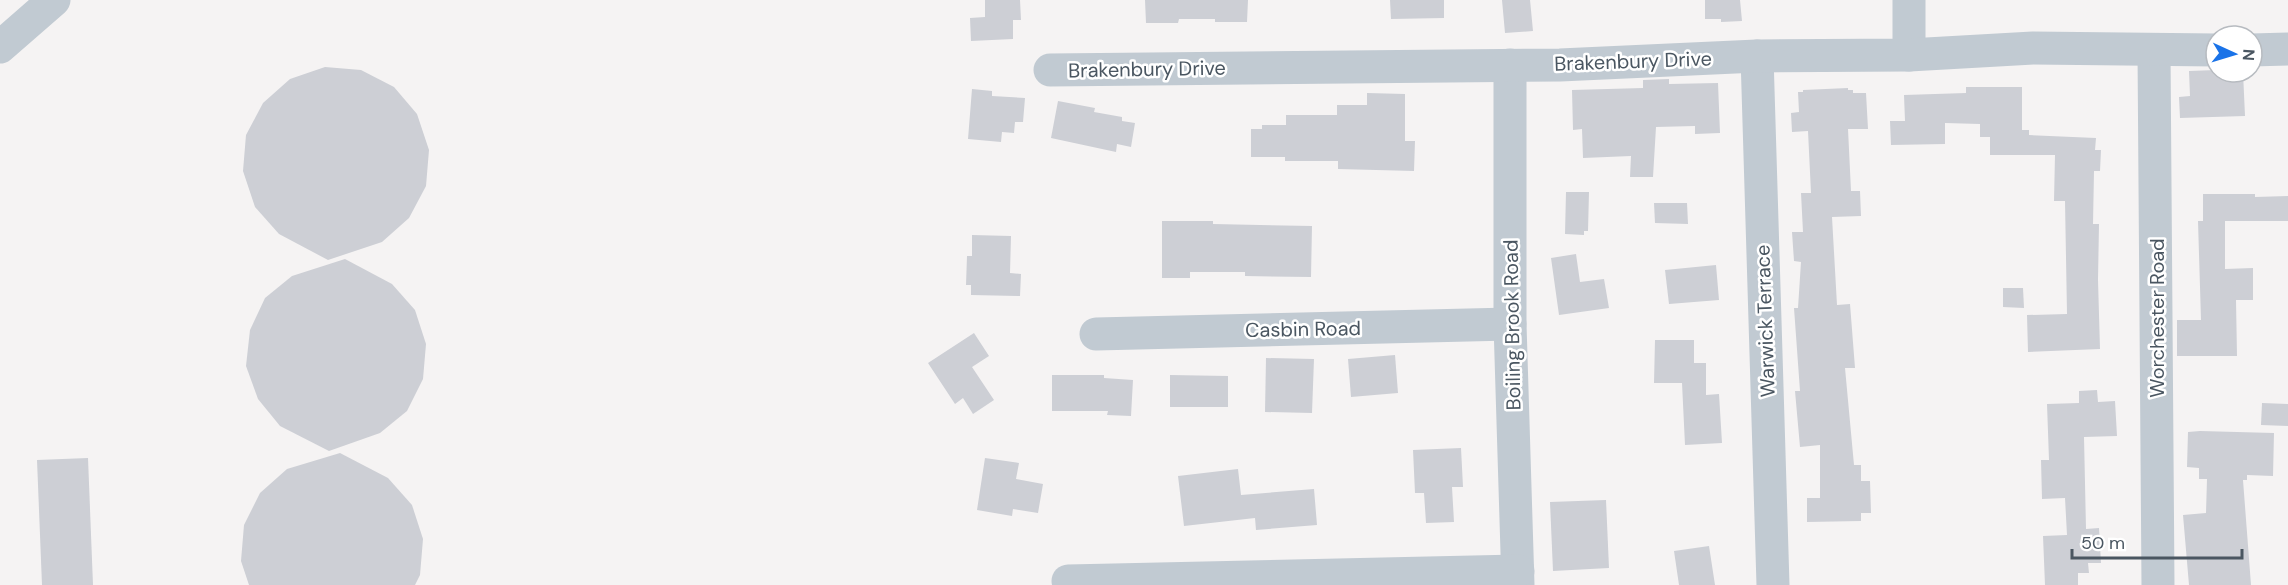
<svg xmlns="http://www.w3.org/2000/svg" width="2288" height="585" font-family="'DM Sans',sans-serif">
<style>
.building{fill:#cdcfd5}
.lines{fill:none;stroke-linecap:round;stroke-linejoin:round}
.minor{stroke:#c1cad2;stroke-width:33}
.labels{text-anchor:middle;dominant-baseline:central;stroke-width:5;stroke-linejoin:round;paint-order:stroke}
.street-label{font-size:20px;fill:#4a5661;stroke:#fff}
</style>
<rect width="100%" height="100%" fill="#f5f3f3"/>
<g class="building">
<path d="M985,0H1020L1021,20H1013V39L971,41L970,18L985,17Z"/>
<path d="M1145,0H1248L1247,22H1215V19H1179L1178,23H1146Z"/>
<path d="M1390,0H1444V18L1391,19Z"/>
<path d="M1502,0H1530L1533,31L1505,33Z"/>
<path d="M1705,0H1740L1742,21L1721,22V19H1705Z"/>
<path d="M325,67L361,70L394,87L417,114L429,150L426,186L409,218L382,242L328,260L279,234L255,207L243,171L246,135L263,103L290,79Z"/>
<path d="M2216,70V72H2243L2245,116L2180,118L2179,97L2190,96L2189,71Z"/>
<path d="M1669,79V84L1718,83L1720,133L1695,134V126L1656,127L1653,177H1630L1631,156L1583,158L1582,129L1573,130L1572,90L1643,88V80Z"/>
<path d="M1966,87H2022V130H2029V135L2096,138L2095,150H2101L2100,171H2094L2093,224H2099L2098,280L2100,349L2028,352L2027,315L2067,314L2065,201H2054L2055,155H1990V137H1980V124L1945,123V144L1891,145L1890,121H1905L1904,95L1966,93Z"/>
<path d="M1848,88V90H1853V93H1866L1868,129H1848L1851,191H1860L1861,216L1832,217L1837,305L1850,304L1855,368H1845L1854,465H1861V481H1870L1871,513H1861V521L1807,522V498H1820V445L1800,447L1795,391H1800L1794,308H1798L1801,262L1794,261L1792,232H1803L1801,193H1811L1808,131L1792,132L1791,113L1799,112L1798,92H1803V90Z"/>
<path d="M972,89L992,91V96L1025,98L1023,122H1015L1014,133L1002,132L1001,142L968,139Z"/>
<path d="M1367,93L1405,94V141H1415L1414,171L1338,169V161H1285V157H1251V129H1262V125H1286V115H1337V105H1367Z"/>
<path d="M1058,101L1095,108L1094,112L1122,117V121L1135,123L1131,147L1117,144L1116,152L1051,138Z"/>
<path d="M1566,192H1589L1588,231H1584V235L1565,234Z"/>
<path d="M2203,194H2255V197L2288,196V221H2225V269L2253,268V300H2236L2237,356H2177V320H2201L2198,221H2203Z"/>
<path d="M1654,203H1687L1688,224L1655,223Z"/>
<path d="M1162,221H1213V224L1312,226L1311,277L1245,276V272H1190V278H1162Z"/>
<path d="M972,235L1011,236L1010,273L1021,274L1020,296L971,295V285H966L967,256H972Z"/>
<path d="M1576,254L1580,282L1604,279L1609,308L1559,315L1551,258Z"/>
<path d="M345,259L392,284L415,310L426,344L423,379L407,411L380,433L329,451L280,426L258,399L246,366L250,330L265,298L292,276Z"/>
<path d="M1716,265L1719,300L1669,304L1665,270Z"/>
<path d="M2003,288H2023L2024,308L2003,307Z"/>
<path d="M974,333L989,356L972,367L994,400L973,414L963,398L955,404L928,363Z"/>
<path d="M1655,340H1694V363H1706V395L1719,394L1722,443L1685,445L1682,383H1654Z"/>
<path d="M1395,355L1398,393L1351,397L1348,359Z"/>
<path d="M1266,358L1314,359L1312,413L1265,412Z"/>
<path d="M1052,375H1104V378L1133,380L1131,416L1107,415L1108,411H1052Z"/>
<path d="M1170,375L1228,376V407H1170Z"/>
<path d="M2097,390L2098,402L2115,401L2117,436L2084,437L2086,529L2099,528L2101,563H2088L2089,573H2078V585H2045L2043,536L2067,535L2065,498L2042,499L2041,460H2049L2047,404L2079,403V391Z"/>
<path d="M2262,403L2288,404V426L2261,425Z"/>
<path d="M2200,431L2274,433L2273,476L2247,475V480H2243L2251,585H2189L2183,515L2206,513L2207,479H2199V468L2187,467L2188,432Z"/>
<path d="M1461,448L1463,487H1452L1454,522L1426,523L1424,493H1415L1413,450Z"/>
<path d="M340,453L388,478L412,505L423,539L420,575L415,585H249L241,561L244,525L260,493L287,469Z"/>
<path d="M88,458L93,585H42L37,460Z"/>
<path d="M985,458L1019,463L1016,479L1043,484L1038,513L1013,509L1012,516L977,510Z"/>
<path d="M1238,469L1241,495L1314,489L1317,525L1256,530L1255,518L1184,526L1178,476Z"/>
<path d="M1606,500L1609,568L1553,571L1550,502Z"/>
<path d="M1709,546L1715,585H1679L1674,551Z"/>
</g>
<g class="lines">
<g class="minor">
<path d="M1909,0V55"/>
<path d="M0,47L54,0"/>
<path d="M2252,50L2288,49"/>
<path d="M2154,51L2158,585"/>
<path d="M1757,56L1773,585"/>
<path d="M1510,65V324L1518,585"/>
<path d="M1050,70L1560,65L1757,56L1909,55L2033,48L2216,50"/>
<path d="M1096,334L1510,324"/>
<path d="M1068,581L1518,571"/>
</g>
</g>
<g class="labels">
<g class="street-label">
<text transform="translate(1633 61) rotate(-2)">Brakenbury Drive</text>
<text transform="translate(1147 69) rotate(-1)">Brakenbury Drive</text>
<text transform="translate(2157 318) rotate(-90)">Worchester Road</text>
<text transform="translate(1765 321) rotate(-92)">Warwick Terrace</text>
<text transform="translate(1512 325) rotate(-91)">Boiling Brook Road</text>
<text transform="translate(1303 329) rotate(-1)">Casbin Road</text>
</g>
</g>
<g transform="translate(2234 54) rotate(94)"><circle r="28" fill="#ffffff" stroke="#b7bbc0" stroke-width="1.5"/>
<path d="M0-4.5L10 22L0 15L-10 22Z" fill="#1a73e8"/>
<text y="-9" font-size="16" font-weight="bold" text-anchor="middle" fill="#4a5661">N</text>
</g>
<path d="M2072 549v9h170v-9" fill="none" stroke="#4a5661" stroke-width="3"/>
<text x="2081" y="549" font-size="18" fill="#4a5661" stroke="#ffffff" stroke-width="4.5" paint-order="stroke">50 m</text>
</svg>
